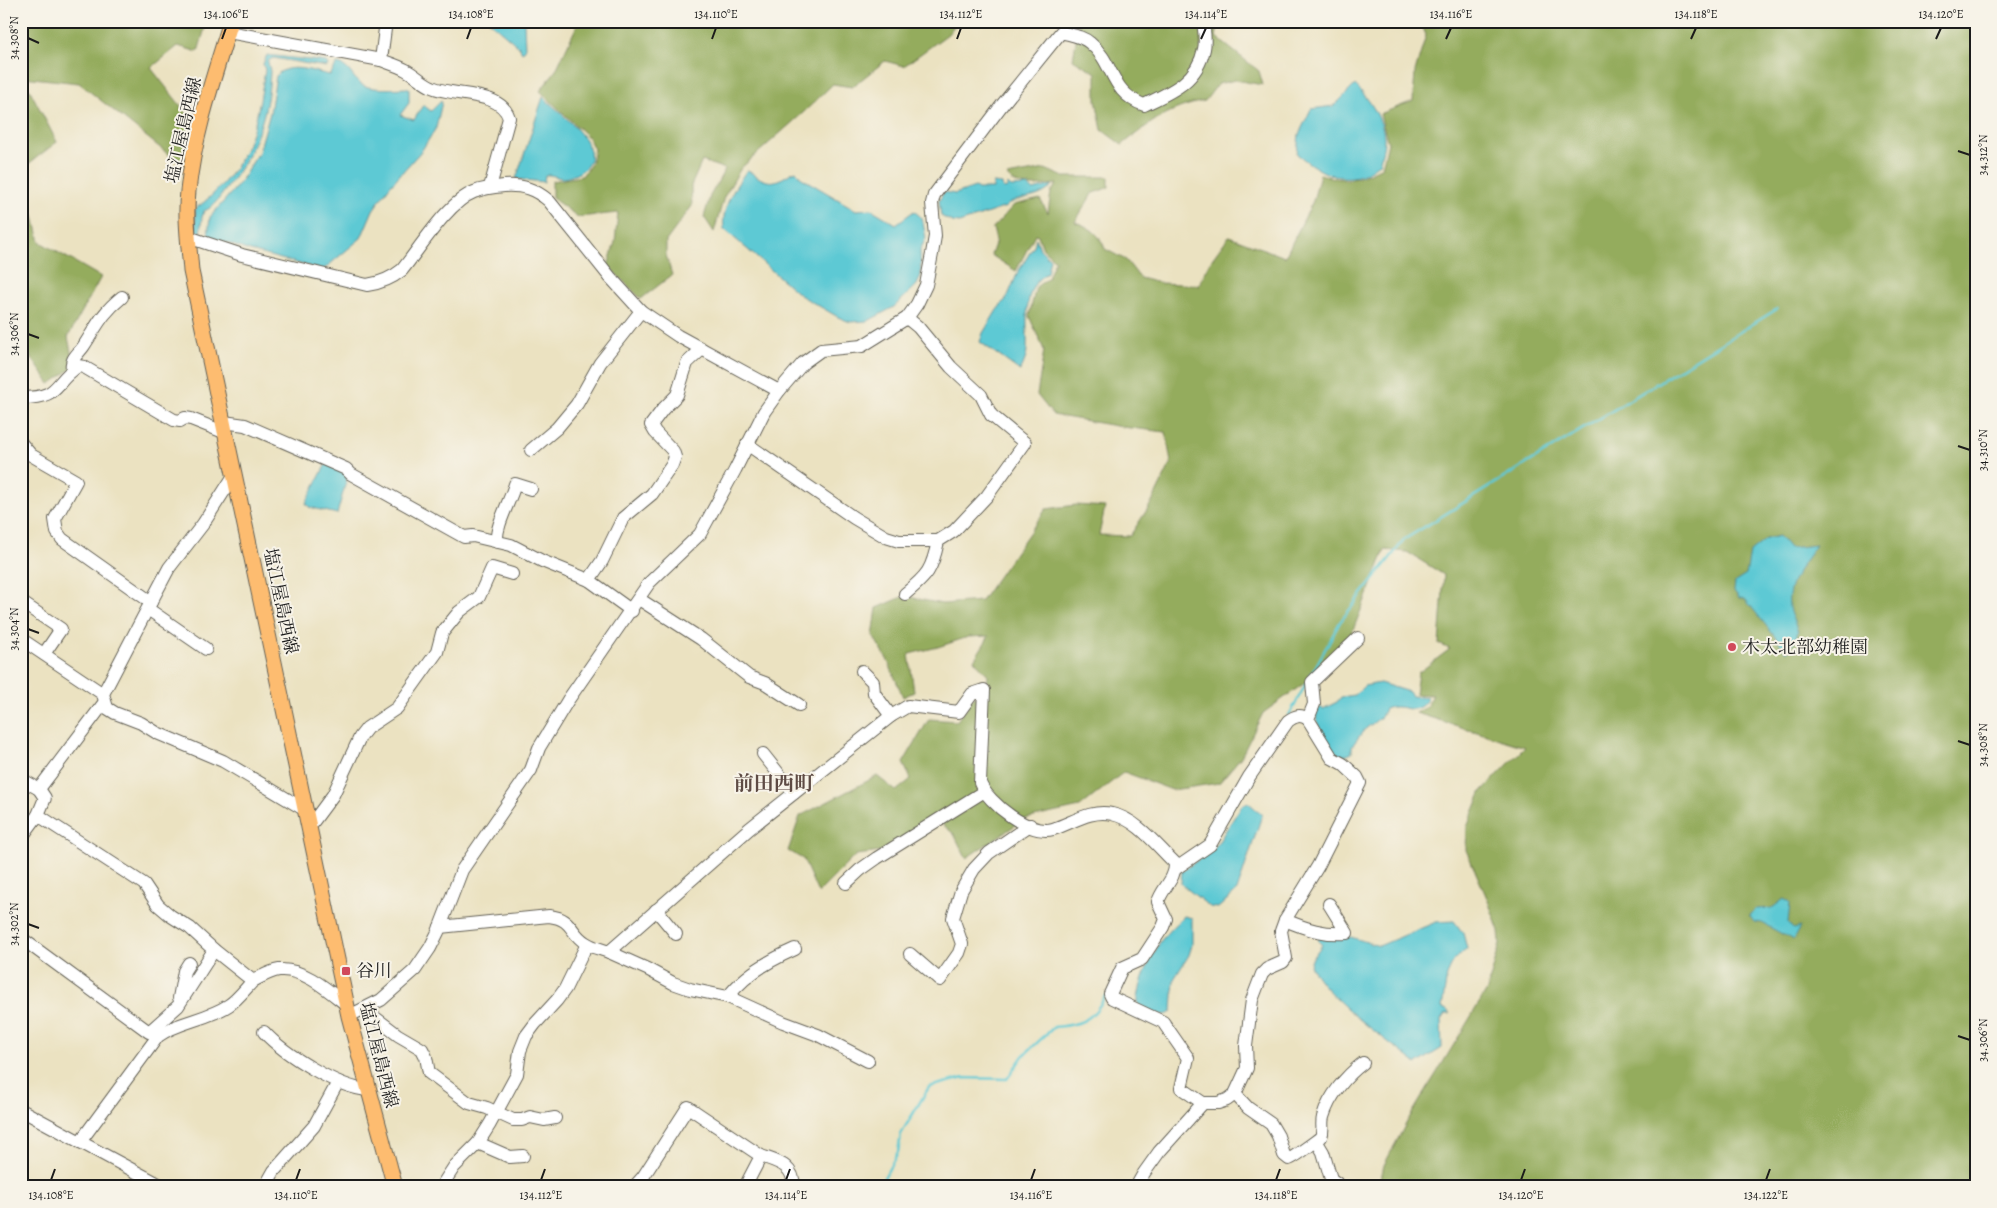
<svg xmlns="http://www.w3.org/2000/svg" width="1997" height="1208" font-family="Alegreya,'Noto Serif JP',serif">
<style>
.forest{fill:#94ac5d;stroke:#58643c}
.water{fill:#5dc9d4;stroke:#3c7278}
.lines{fill:none;stroke-linecap:round;stroke-linejoin:round}
.stream{stroke:#5dc9d4;stroke-width:2.5}
.minor-casing{stroke:#646156;stroke-width:14}
.major-casing{stroke:#646156;stroke-width:17}
.minor{stroke:#fff;stroke-width:12}
.major{stroke:#fdbc6f;stroke-width:15}
.ticks{fill:none;stroke:#1c1c1c;stroke-width:2}
.poi-dot{fill:#d1495b;stroke:#f7f3e8;stroke-width:2}
.labels{text-anchor:middle;dominant-baseline:central;stroke-width:4;stroke-linejoin:round;paint-order:stroke}
.street-label{font-size:18px;fill:#1c1c1c;stroke:#f7f3e8}
.poi-label{font-size:18px;fill:#1c1c1c;stroke:#f7f3e8;text-anchor:start}
.quarter-label{font-size:20px;font-weight:bold;fill:#5e4b44;stroke:#f7f3e8}
.neatline{fill:none;stroke:#1c1c1c;stroke-width:2}
.ticks-label{font-size:12px;text-anchor:middle;fill:#1c1c1c}
</style>
<rect width="100%" height="100%" fill="#f7f3e8"/>
<filter id="ink" filterUnits="userSpaceOnUse"><feTurbulence type="fractalNoise" baseFrequency=".02" numOctaves="2"/><feDisplacementMap in="SourceGraphic" scale="10" xChannelSelector="R" yChannelSelector="G"/><feConvolveMatrix kernelMatrix="1 2 1 2 8 2 1 2 1" color-interpolation-filters="sRGB"/></filter>
<filter id="wash" filterUnits="userSpaceOnUse"><feTurbulence type="fractalNoise" baseFrequency=".0096" numOctaves="4" result="noise"/><feDisplacementMap in="SourceGraphic" scale="20" xChannelSelector="R" yChannelSelector="G"/><feGaussianBlur stdDeviation="1.12" result="paint"/><feColorMatrix in="noise" values="0 0 0 0 0 0 0 0 0 0 0 0 0 0 0 0 0 1.4 0 .05"/><feComposite in="paint" operator="in"/></filter>
<g filter="url(#wash)">
<rect width="100%" height="100%" fill="#ebe2c1"/>
<g class="forest">
<path d="M21,21H207L198,52L178,46L151,68L195,124L183,166L79,83L23,77L57,142L23,168L40,242L101,277L68,337L74,367L50,384L30,356L21,357Z"/>
<path d="M579,21H958L948,34L904,66L885,61L852,87L833,84L804,112L741,168L724,197L714,232L704,217L710,196L725,169L702,161L691,186L692,206L666,241V255L672,275L641,299L608,266L615,242L618,213L578,217L552,198V181L582,176L591,164L594,149L588,137L540,91L556,70Z"/>
<path d="M1079,21H1219L1216,37L1259,71L1263,85L1235,80L1218,84L1205,101C1168,108 1151,122 1122,145L1102,130L1096,100V73L1073,59Z"/>
<path d="M1420,21H1976V1187H1379L1384,1165L1408,1120L1487,990L1500,944L1499,931L1487,898L1466,850L1467,827L1482,791L1525,747L1416,713L1426,707L1433,695L1415,694L1418,673L1450,649L1439,644L1444,575L1407,552L1385,550L1351,635L1313,677L1263,713L1241,757L1219,783L1172,790L1124,772L1080,807L1025,819L966,858L954,834L935,818L881,852L856,855L818,893L803,859L788,851L800,816L877,776L896,791L911,779L903,763L929,719L957,721L972,699L987,688L988,675L974,660L989,636L968,637L938,647L909,654L914,692L903,697L887,659L873,636L877,608L905,596L942,604L981,601L1046,509L1076,505L1105,507L1099,535L1130,536L1152,502L1171,463L1166,432L1122,427L1053,415L1037,395L1044,350L1029,316L1036,287L1048,278L1055,260L1043,249L1038,235L1035,234L1016,271L991,255L996,241L993,228L1014,205L1040,199L1048,213L1051,192L1057,184C1041,185 1019,191 1007,176L1045,169L1064,177H1109V187L1092,194L1075,222C1090,227 1100,234 1105,249L1126,260L1140,278L1160,283L1199,285L1210,262L1229,236L1285,257L1313,201L1320,174C1348,183 1357,180 1382,167L1388,143L1380,114L1413,101L1415,72L1426,35Z"/>
</g>
<g class="water">
<path d="M489,21H524L525,50L522,52L519,47Z"/>
<path d="M267,55L326,62L328,64L327,67L273,58L268,61C268,65 270,68 270,72C268,118 253,154 226,189C220,197 213,208 204,211L202,217L200,233L196,231L195,210C197,206 200,206 203,203C213,195 222,185 230,175C254,144 259,108 265,70L263,64Z"/>
<path d="M337,64C349,65 352,78 361,84C370,91 398,88 409,88V103L400,115L414,120L423,105L431,111L441,101L442,102L436,128L422,150L389,187L373,210L361,238L323,270L247,250L208,236L210,217L239,184L259,152L270,113L276,76C288,61 314,72 330,75Z"/>
<path d="M1355,85C1368,97 1385,122 1384,140C1384,148 1381,156 1379,164C1373,168 1365,175 1358,176C1334,182 1315,168 1297,154L1299,134L1311,109L1334,106Z"/>
<path d="M543,97C556,110 604,145 587,166C582,172 572,177 563,178C557,178 552,174 545,175L544,182L516,179Z"/>
<path d="M747,170C757,176 766,185 778,180C785,178 789,173 796,171L800,177L856,210L871,209L896,224L914,211L922,218L926,238L920,250L921,275L917,285L894,307L868,321L850,322L838,317L800,295L724,229C721,208 735,187 747,170Z"/>
<path d="M993,183L1002,184L1003,189L1007,188L1008,184L1011,187L1028,186L1033,190L1053,185C1038,203 1014,195 1006,207L959,223L952,222L941,216L939,201L944,192L955,194L975,187L978,189H993Z"/>
<path d="M1036,238L1040,249L1050,259L1047,273C1021,287 1028,323 1027,348C1027,356 1024,364 1020,371L980,342L983,333L997,310L1007,298L1018,272L1034,246Z"/>
<path d="M326,464L348,475L337,514L309,507L306,503Z"/>
<path d="M1779,536L1789,548L1816,545C1804,563 1786,583 1789,606C1789,614 1796,624 1798,632L1794,642L1787,652L1745,599L1739,598L1734,591L1735,582L1746,575L1750,552L1766,539Z"/>
<path d="M1380,683L1409,692L1412,696L1428,698C1414,720 1404,701 1385,709L1381,717L1364,730L1352,746V753C1348,755 1345,756 1340,755C1332,751 1314,723 1316,714C1317,711 1319,709 1320,707L1323,709L1337,702L1341,697L1355,695L1364,686Z"/>
<path d="M1249,803L1262,815L1237,891L1218,908L1210,907L1181,884L1182,871L1214,849L1242,805Z"/>
<path d="M1784,899L1790,903L1788,923L1793,929L1800,927L1793,940L1762,923L1754,922L1749,915L1756,909L1772,908Z"/>
<path d="M1184,916L1192,918V945L1189,955L1174,979L1172,1011C1164,1021 1148,1009 1138,1005C1136,987 1155,946 1167,933C1172,927 1178,922 1184,916Z"/>
<path d="M1454,921L1463,933L1467,949L1454,960L1447,975L1442,1008L1447,1010L1450,1014H1445L1441,1020L1442,1048L1417,1064C1387,1040 1326,999 1310,965L1313,957L1322,945L1318,941L1319,936L1351,937L1379,946L1436,922Z"/>
</g>
<g class="lines">
<g class="stream">
<path d="M1311,675L1340,622L1405,539L1777,309"/>
<path d="M1289,715L1307,682"/>
<path d="M879,1187L898,1152L901,1134L929,1087L964,1078L1007,1079L1023,1056L1054,1027C1080,1025 1093,1021 1105,996"/>
</g>
</g>
</g>
<g filter="url(#ink)">
<g class="lines">
<defs>
<g id="minor">
<path d="M228,32L381,60C389,63 399,66 406,70C415,75 423,83 432,87C453,97 501,90 509,118L490,187"/>
<path d="M381,60L386,21"/>
<path d="M188,237L242,255L367,285C381,283 391,279 402,270C420,248 448,202 474,192C484,188 494,187 504,186C523,185 535,189 549,201L610,277L641,311L678,336L779,391"/>
<path d="M72,370C70,359 77,355 83,347C97,326 101,314 122,297"/>
<path d="M21,398C61,398 52,384 78,366L84,367L174,420L180,421L185,418L191,419L226,433"/>
<path d="M224,422L245,425L346,469L351,474L464,537L473,536L511,545L542,561L589,580L632,611"/>
<path d="M21,443L31,455L76,481L55,519L57,532L62,539L151,602L169,568L203,524L235,474"/>
<path d="M747,444L854,518L886,537L899,541H938"/>
<path d="M531,450L557,428L577,404L600,363L641,311"/>
<path d="M497,542C495,526 510,502 515,484L531,489"/>
<path d="M589,580L602,561L623,518L652,494L672,465L675,457L673,451L655,432L651,425L663,409L677,395L687,363L702,349"/>
<path d="M905,594C928,575 932,570 938,541L954,531L987,496L1025,443L991,415L981,395L951,367L918,327L907,318"/>
<path d="M639,599L701,639L749,677L765,683L799,705"/>
<path d="M21,602L61,629L44,654"/>
<path d="M151,602L103,694L107,708L115,713L141,723L157,733L223,761L307,811"/>
<path d="M148,609L206,649"/>
<path d="M21,639L103,694"/>
<path d="M862,671L873,682L874,693L891,716"/>
<path d="M763,754L794,793"/>
<path d="M21,779L39,789L104,703"/>
<path d="M38,815L144,884L158,905L171,916L190,928L214,950L253,981C261,977 270,971 279,970C304,968 329,991 348,1006"/>
<path d="M310,826L333,795L360,737L367,728L397,708L437,652L442,633L459,612L479,597L492,568L512,574"/>
<path d="M21,838L38,815L45,798L39,789"/>
<path d="M1175,869L1210,845L1249,777L1288,721C1295,716 1300,714 1308,719"/>
<path d="M846,883L860,870L877,858L983,792"/>
<path d="M656,910L676,934"/>
<path d="M1285,920C1306,929 1324,935 1347,933L1329,904"/>
<path d="M440,927L549,916C574,919 569,933 586,943C593,948 602,949 609,952L749,829L891,716L908,706L959,712L972,694L984,690L980,783C988,803 1030,836 1053,829C1072,823 1091,809 1112,814C1137,819 1157,846 1175,863C1176,879 1162,888 1158,902L1166,919L1163,927L1142,959L1122,968L1110,994L1112,998L1163,1022L1188,1058L1181,1088L1203,1103H1218L1227,1100L1235,1094L1247,1068L1246,1046L1252,1000L1262,974L1267,969L1283,962L1286,958L1281,931L1285,920L1318,866L1360,783L1357,777L1343,764L1332,758L1308,719L1314,704L1312,682L1358,638"/>
<path d="M21,938L149,1032L178,1006L214,950"/>
<path d="M609,952L647,969L673,983L690,989L728,997C744,975 770,960 795,949"/>
<path d="M910,954L940,980L959,953L962,944L953,918L961,891L974,869L989,853L1030,825"/>
<path d="M728,997L783,1022L818,1035L868,1061"/>
<path d="M179,998L184,971L189,963"/>
<path d="M365,1010L398,1035L422,1049L426,1057L429,1073L469,1103L487,1108L513,1120H522L530,1117L544,1120L555,1118"/>
<path d="M349,1016L381,1000L415,970L430,948L438,932L462,870L531,770L539,748L568,700L649,583L700,534L735,470L764,412L779,391L803,363L821,350L862,346L907,318L917,304L926,285L932,254L935,236L932,203L934,195L1002,105L1061,32C1071,35 1082,36 1090,43C1115,63 1109,92 1144,105C1171,92 1197,82 1204,49C1206,40 1204,30 1203,21"/>
<path d="M264,1032C284,1054 338,1088 368,1090"/>
<path d="M1235,1094L1248,1108L1271,1124L1278,1136L1284,1155L1289,1159C1292,1159 1319,1139 1321,1137C1324,1130 1321,1124 1323,1117C1329,1096 1346,1076 1363,1063"/>
<path d="M21,1110L164,1187"/>
<path d="M80,1142L158,1036C179,1021 207,1020 229,1005C238,999 246,988 253,981"/>
<path d="M1317,1142L1323,1152L1331,1179L1342,1187"/>
<path d="M478,1143L510,1157L523,1156"/>
<path d="M761,1156C778,1162 794,1165 794,1187"/>
<path d="M265,1187L274,1171L314,1126L338,1082"/>
<path d="M441,1187L454,1167L478,1143L490,1124L517,1074L520,1051L526,1036L535,1024L557,1000L565,989L587,944"/>
<path d="M634,1187L643,1177L688,1107L761,1156L748,1181"/>
<path d="M1136,1187L1144,1173L1159,1152L1203,1103"/>
</g>
<path id="major" d="M231,21C214,77 194,133 188,191C185,218 189,244 191,271L349,1016L395,1187"/>
</defs>
<use href="#minor" class="minor-casing"/>
<use href="#major" class="major-casing"/>
<use href="#minor" class="minor"/>
<use href="#major" class="major"/>
</g>
</g>
<path class="ticks" d="M28,38L39,43M222,39L226,28M467,39L471,28M712,39L716,28M957,39L961,28M1201,39L1206,28M1446,39L1451,28M1691,39L1696,28M1936,39L1941,28M1958,151L1970,155M28,334L39,338M1958,446L1970,450M28,629L39,633M1958,741L1970,745M28,924L39,928M1958,1036L1970,1040M51,1180L55,1169M296,1180L300,1169M541,1180L545,1169M786,1180L790,1169M1031,1180L1035,1169M1276,1180L1280,1169M1521,1180L1525,1169M1766,1180L1770,1169"/>
<g class="poi-dot">
<circle cx="1732" cy="647" r="5"/>
<rect x="341" y="966" width="10" height="10" rx="2.5"/>
</g>
<g class="labels">
<g class="street-label">
<text transform="translate(183 130) rotate(-77)">塩江屋島西線</text>
<text transform="translate(281 601) rotate(78)">塩江屋島西線</text>
<text transform="translate(379 1055) rotate(76)">塩江屋島西線</text>
</g>
<g class="poi-label">
<text x="1742" y="647">木太北部幼稚園</text>
<text x="356" y="971">谷川</text>
</g>
<g class="quarter-label">
<text x="774" y="783">前田西町</text>
</g>
</g>
<rect width="1997" height="1208" fill="none" stroke="#f7f3e8" stroke-width="55"/>
<rect x="28" y="28" width="1942" height="1152" class="neatline"/>
<g class="ticks-label">
<text x="226" y="18">134.106°E</text>
<text x="471" y="18">134.108°E</text>
<text x="716" y="18">134.110°E</text>
<text x="961" y="18">134.112°E</text>
<text x="1206" y="18">134.114°E</text>
<text x="1451" y="18">134.116°E</text>
<text x="1696" y="18">134.118°E</text>
<text x="1941" y="18">134.120°E</text>
<text transform="translate(14 38) rotate(-90)" y="4">34.308°N</text>
<text transform="translate(1983 155) rotate(-90)" y="4">34.312°N</text>
<text transform="translate(14 334) rotate(-90)" y="4">34.306°N</text>
<text transform="translate(1983 450) rotate(-90)" y="4">34.310°N</text>
<text transform="translate(14 629) rotate(-90)" y="4">34.304°N</text>
<text transform="translate(1983 745) rotate(-90)" y="4">34.308°N</text>
<text transform="translate(14 924) rotate(-90)" y="4">34.302°N</text>
<text transform="translate(1983 1040) rotate(-90)" y="4">34.306°N</text>
<text x="51" y="1199">134.108°E</text>
<text x="296" y="1199">134.110°E</text>
<text x="541" y="1199">134.112°E</text>
<text x="786" y="1199">134.114°E</text>
<text x="1031" y="1199">134.116°E</text>
<text x="1276" y="1199">134.118°E</text>
<text x="1521" y="1199">134.120°E</text>
<text x="1766" y="1199">134.122°E</text>
</g>
</svg>
